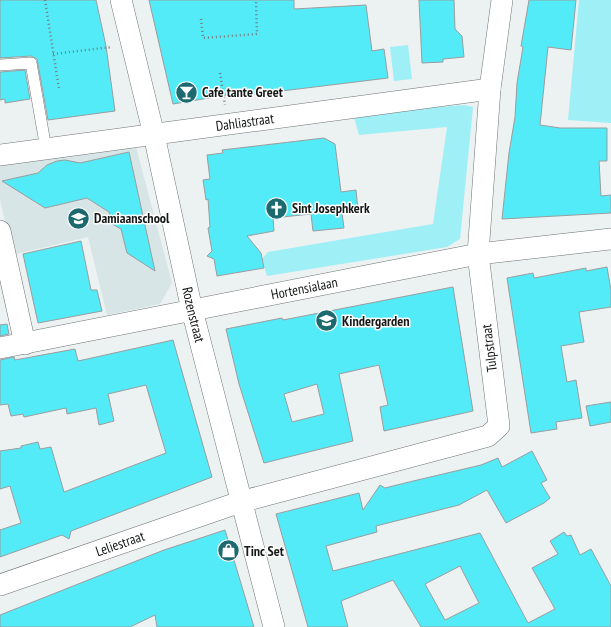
<svg xmlns="http://www.w3.org/2000/svg" width="611" height="627" font-family="'PT Sans Narrow',sans-serif">
<style>
.built{fill:#d7e5e6}
.green{fill:#9feff6}
.building{fill:#53ebf8;stroke:#999e9e;fill-rule:evenodd}
.lines{fill:none;stroke-linecap:round;stroke-linejoin:round}
.lane-casing{stroke:#707474;stroke-width:12}
.street-casing{stroke:#707474;stroke-width:22}
.path{stroke:#777a7b;stroke-width:2.5;stroke-dasharray:1 3;stroke-linecap:butt}
.lane{stroke:#fff;stroke-width:11}
.street{stroke:#fff;stroke-width:21}
.labels{text-anchor:middle;dominant-baseline:central;stroke-width:3;stroke-linejoin:round;paint-order:stroke}
.poi-label{font-size:14px;font-weight:bold;fill:#161818;stroke:#fff;text-anchor:start}
.street-label{font-size:14px;fill:#161818;stroke:#fff}
</style>
<rect width="100%" height="100%" fill="#ecf1f2"/>
<path class="built" d="M136,147L172,283L160,304L107,315L88,237L12,255L0,199V165Z"/>
<g class="green">
<path d="M579,0H611V123L568,120Z"/>
<path d="M408,45L412,79L394,81L390,47Z"/>
<path d="M464,105L473,107L460,239L447,247L267,276L262,259L268,252L433,224L447,127L359,135L353,114Z"/>
</g>
<g class="building">
<path d="M0,0H96L106,46L115,111L48,120L37,59L31,56L0,58Z"/>
<path d="M149,0H294V9L366,5L372,51L384,49L388,78L257,94L233,96V94L173,104Z"/>
<path d="M419,0H454L455,29L462,36L464,57L443,59V62L422,63Z"/>
<path d="M529,0H576L571,50L548,47L540,125L560,128H607V161H599L601,196L611,195V213L502,219L509,153L515,117L517,83L523,47L521,46Z"/>
<path d="M25,70L30,99L5,103V99L0,100V72Z"/>
<path d="M324,138L335,144L341,192L356,190L358,211L342,213L344,228L313,231L311,214L273,218L274,231L247,236L261,253L264,268L217,276L214,259L207,256L212,251L208,228L210,227L208,199L206,200L203,180L210,179L207,155L223,153L222,150Z"/>
<path d="M129,152L155,271L127,253L121,229L112,224L109,212L87,198L45,208L2,181L38,173L47,165L57,161L65,160L80,163Z"/>
<path d="M81,241L91,290H97L102,311L38,323L23,254Z"/>
<path d="M607,267L611,290V307L579,312L584,342L561,346L567,382L576,380L582,418L556,422L557,429L531,433L507,278L533,273L534,278L586,268V271Z"/>
<path d="M453,287L473,411L384,431L380,407L388,405L379,365L339,374L353,441L264,463L239,384L226,329L282,318L283,320ZM317,384L324,414L292,422L284,394Z"/>
<path d="M7,324L9,334L0,336V325Z"/>
<path d="M173,340L212,477L71,531L69,539L62,535L0,557V530L21,523L10,486L0,489V451L21,448V446L38,442L40,449L51,447L64,492L166,453L146,385L108,394L114,421L99,425L96,408L67,414L66,408L24,417L23,414L11,416L8,404L0,405V360L14,357L15,360L75,349L78,361Z"/>
<path d="M611,402V422L590,426L586,406Z"/>
<path d="M532,451L547,480L541,483L550,498L544,503L506,523L487,490L459,505L376,526L377,532L326,546L333,571L480,533L528,623L555,609L532,568L558,554L550,541L564,532L567,536L571,535L580,555L591,549L611,586V627H421L393,580L341,601L348,627H308L276,514L359,493L363,510L380,485L385,488L409,482L481,465L498,458L502,467ZM460,566L479,603L445,620L425,584Z"/>
<path d="M225,530L254,627H157L155,615L130,627H0V615L164,550Z"/>
</g>
<g class="lines">
<defs>
<path id="lane" d="M0,65L31,63L46,149"/>
<g id="street">
<path id="s1" d="M121,0L154,135L192,310L274,627"/>
<path id="s2" d="M0,155L490,89"/>
<path d="M0,231L25,344"/>
<path id="s3" d="M0,348L478,254L611,239"/>
<path id="s4" d="M0,585L240,502L488,436L499,426L478,254L490,89L502,0"/>
</g>
</defs>
<use href="#lane" class="lane-casing"/>
<use href="#street" class="street-casing"/>
<g class="path">
<path d="M45,0L59,89"/>
<path d="M201,19L203,38L257,34L256,0"/>
<path d="M53,54L112,47"/>
<path d="M220,73L225,105"/>
</g>
<use href="#lane" class="lane"/>
<use href="#street" class="street"/>
</g>
<defs>
<symbol id="bar-disc" viewBox="-11 -11 22 22"><circle r="9.5" fill="#1d6970" stroke="#fff"/><path d="M-6-5H6L.8 .8V4.5H3.5V6h-7V4.5H-.8V.8Z" fill="#fff"/></symbol>
<symbol id="church-disc" viewBox="-11 -11 22 22"><circle r="9.5" fill="#1d6970" stroke="#fff"/><path d="M-1.2-6h2.4v3.5h3.3v2.4h-3.3V6h-2.4V-.1h-3.3v-2.4h3.3Z" fill="#fff"/></symbol>
<symbol id="school-disc" viewBox="-11 -11 22 22"><circle r="9.5" fill="#1d6970" stroke="#fff"/><path d="M0-5L7-2L0 1L-7-2ZM-4 1L0 2.5L4 1V4Q0 6-4 4Z" fill="#fff"/></symbol>
<symbol id="shop-disc" viewBox="-11 -11 22 22"><circle r="9.5" fill="#1d6970" stroke="#fff"/><path d="M-5-2.5h2.3a2.7 3.5 0 0 1 5.4 0H5L5.5 6h-11ZM-1.5-2.5h3a1.5 2.3 0 0 0-3 0Z" fill="#fff"/></symbol>
</defs>
<g fill-rule="evenodd">
<use href="#bar-disc" x="174" y="80" width="25" height="25"/>
<use href="#church-disc" x="264" y="196" width="25" height="25"/>
<use href="#school-disc" x="66" y="206" width="25" height="25"/>
<use href="#school-disc" x="314" y="308" width="25" height="25"/>
<use href="#shop-disc" x="216" y="538" width="25" height="25"/>
</g>
<g class="labels">
<g class="poi-label">
<text x="202" y="92">Cafe tante Greet</text>
<text x="292" y="208">Sint Josephkerk</text>
<text x="94" y="218">Damiaanschool</text>
<text x="342" y="321">Kindergarden</text>
<text x="244" y="551">Tinc Set</text>
</g>
<g class="street-label">
<text stroke="none"><textPath href="#s2" startOffset="247">Dahliastraat</textPath></text>
<text stroke="none"><textPath href="#s3" startOffset="310">Hortensialaan</textPath></text>
<text stroke="none"><textPath href="#s1" startOffset="323">Rozenstraat</textPath></text>
<text transform="translate(489 348) rotate(-97)">Tulpstraat</text>
<text stroke="none"><textPath href="#s4" startOffset="127">Leliestraat</textPath></text>
</g>
</g>
</svg>
